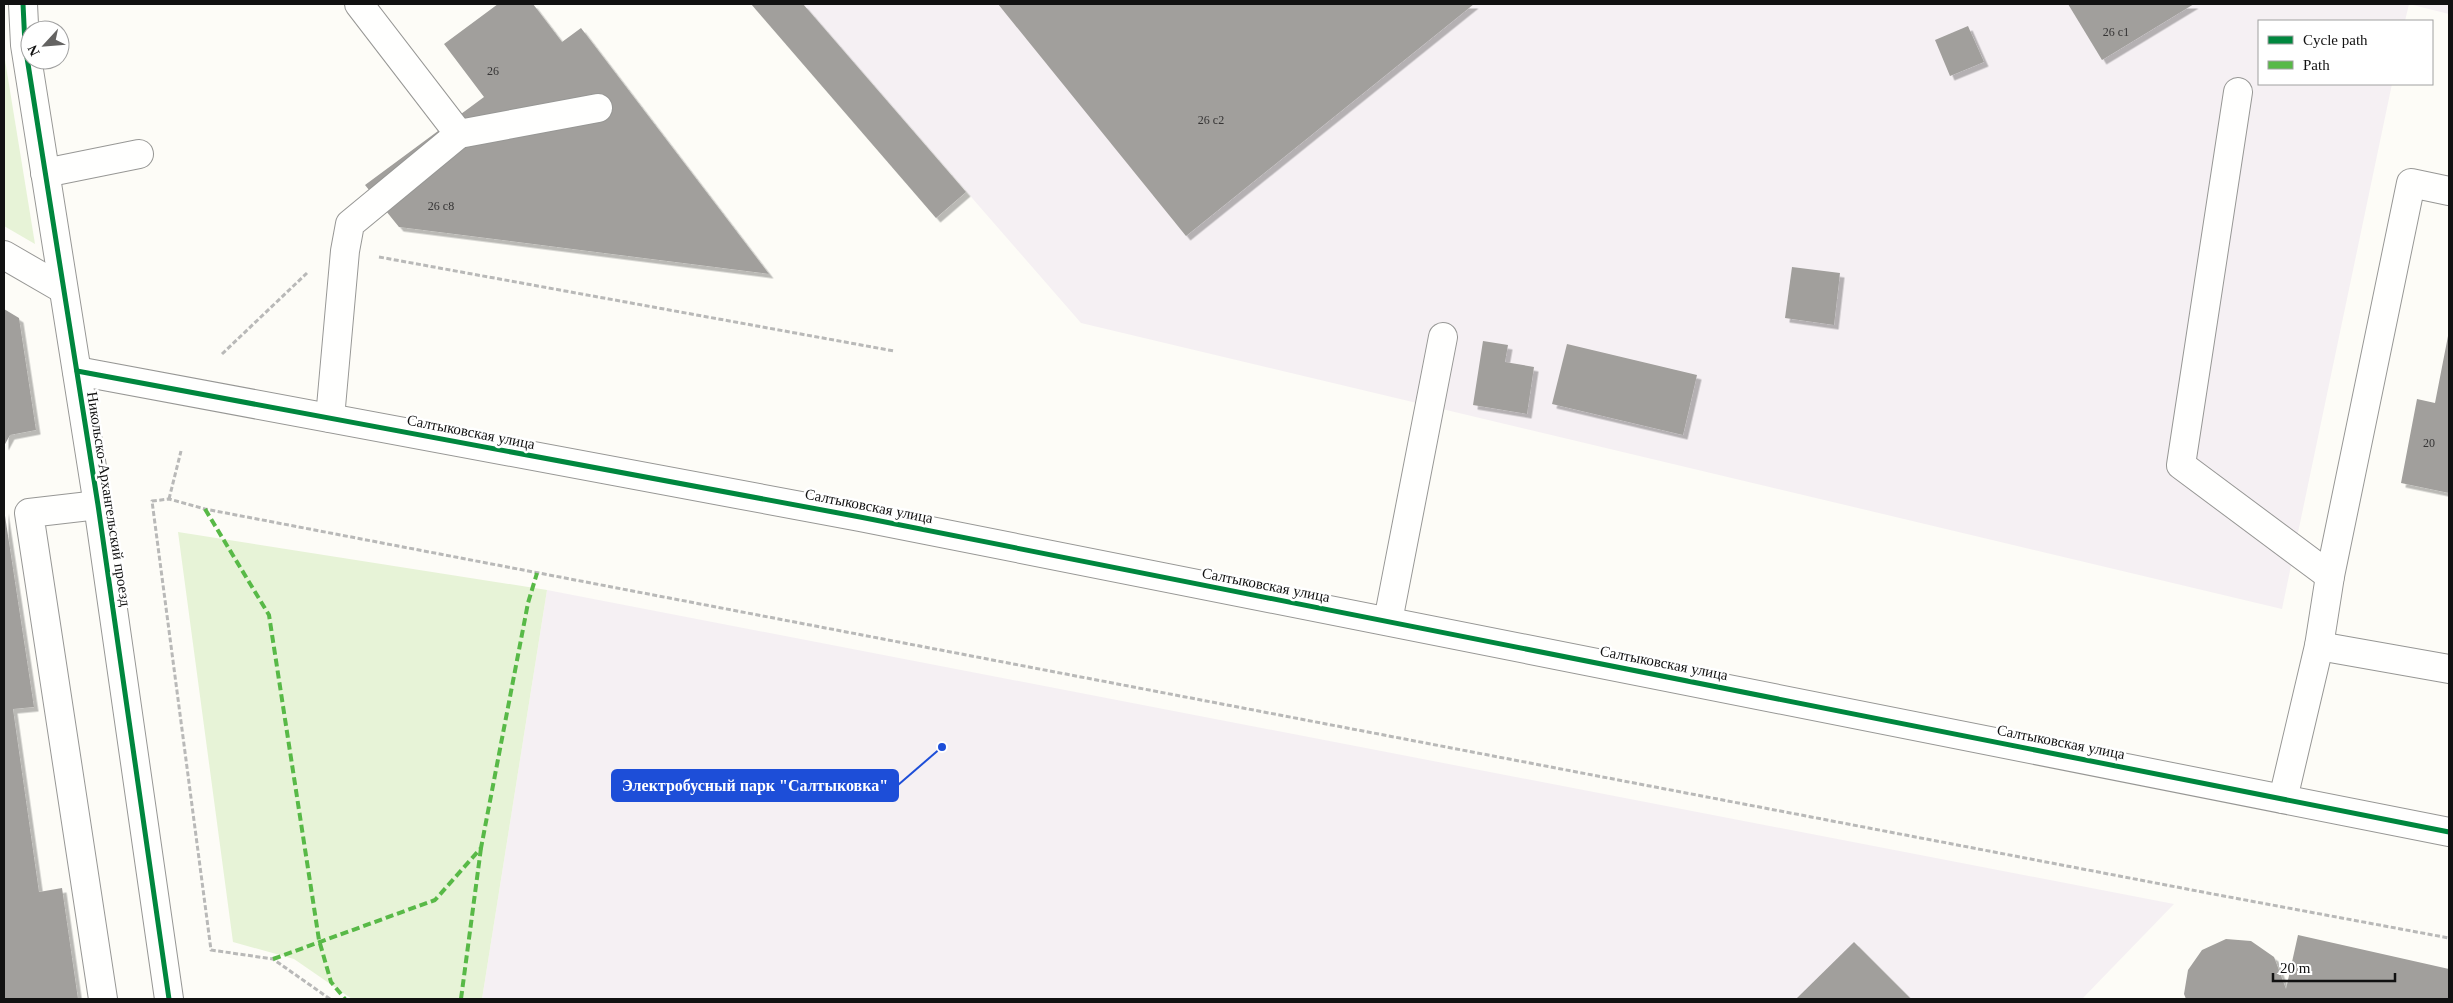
<svg xmlns="http://www.w3.org/2000/svg" width="2453" height="1003" font-family="Georgia,serif">
<style>
.industrial{fill:#f5f0f3}
.green{fill:#e7f3d7}
.building{fill:#a19f9c;filter:url(#shadow)}
.lines{fill:none;stroke-linecap:round;stroke-linejoin:round}
.minor-casing{stroke:#979795;stroke-width:30}
.path{stroke:#b9b9b8;stroke-width:3;stroke-dasharray:5 2.5;stroke-linecap:butt}
.minor{stroke:#fffffe;stroke-width:28}
.quiet{stroke:#58b947;stroke-width:4;stroke-dasharray:8 4;stroke-linecap:butt}
.cycleway-casing{stroke:#fff;stroke-width:8}
.cycleway{stroke:#00873e;stroke-width:5}
.labels{text-anchor:middle;dominant-baseline:central;stroke-width:5;stroke-linejoin:round;paint-order:stroke}
.number-label{font-size:12px;fill:#353434}
.street-label{font-size:15px;fill:#111;stroke:#fff}
.leader{fill:none;stroke:#1d4ed8;stroke-width:2}
.callout-dot{fill:#1d4ed8;stroke:#fff;stroke-width:2}
.callout{fill:#1d4ed8;stroke:#1d4ed8;stroke-width:2}
.callout-label{font-size:16px;text-anchor:middle;font-weight:bold;fill:#fff}
</style>
<defs>
<filter id="shadow"><feDropShadow dx="4.5" dy="4.5" stdDeviation="0" flood-color="#0004"/></filter>
</defs>
<rect width="100%" height="100%" fill="#fdfcf7"/>
<g class="industrial">
<path d="M803,4H2449V14L2409,4L2405,21H2259V84H2392L2282,609L1081,323Z"/>
<path d="M547,590L2174,904L2082,999H482Z"/>
</g>
<g class="green">
<path d="M4,54L35,244L4,226Z"/>
<path d="M178,532L547,590L482,999H352L294,959L233,942Z"/>
</g>
<g class="building">
<path d="M498,4H533L562,42L581,28L769,274L399,227L365,185L484,97L444,44Z"/>
<path d="M751,4H803L966,192L936,218Z"/>
<path d="M998,4H1474L1186,236Z"/>
<path d="M2068,4H2194L2102,60Z"/>
<path d="M1968,26L1984,62L1950,76L1935,40Z"/>
<path d="M1792,267L1840,273L1834,325L1785,318Z"/>
<path d="M4,309L19,318L36,430L10,435L4,446Z"/>
<path d="M2448,336L2449,337V493L2401,483L2417,399L2435,403Z"/>
<path d="M1483,341L1508,345L1505,362L1534,367L1527,414L1473,405Z"/>
<path d="M1567,344L1697,375L1683,435L1552,404Z"/>
<path d="M4,509L34,707L13,709L39,892L62,888L78,999H4Z"/>
<path d="M2298,935L2449,969V999H2186L2184,994L2188,970L2202,950L2226,939L2251,941L2274,957L2286,989Z"/>
<path d="M1854,942L1911,999H1796Z"/>
</g>
<g class="lines">
<defs>
<g id="minor">
<path d="M23,4L25,45L98,505L169,999"/>
<path d="M2238,92L2181,465L2330,576"/>
<path d="M459,134L598,108"/>
<path d="M45,173L139,154"/>
<path d="M4,255L63,289"/>
<path d="M77,371L860,517L2449,832"/>
<path d="M330,418L345,251L350,224L459,134L359,4"/>
<path d="M98,505L29,513L103,999"/>
<path d="M1388,621L1443,337"/>
<path d="M2319,646L2449,669"/>
<path d="M2283,799L2319,646L2330,576L2411,183L2449,191"/>
</g>
</defs>
<use href="#minor" class="minor-casing"/>
<g class="path">
<path d="M379,257L894,351"/>
<path d="M222,354L307,273"/>
<path d="M169,499L181,451"/>
<path d="M330,999L273,959L211,950L152,501L169,499L205,509L2213,894L2449,938"/>
</g>
<use href="#minor" class="minor"/>
<g class="quiet">
<path d="M205,509L269,615L319,940L331,982L345,999"/>
<path d="M273,959L435,900L481,848L528,603L537,573"/>
<path d="M461,999L481,848"/>
</g>
<defs>
<g id="cycleway">
<path d="M23,4L25,45L98,505L169,999"/>
<path d="M77,371L860,517L2449,832"/>
</g>
</defs>
<use href="#cycleway" class="cycleway-casing"/>
<use href="#cycleway" class="cycleway"/>
</g>
<g class="labels">
<g class="number-label">
<text x="2116" y="32">26 с1</text>
<text x="493" y="71">26</text>
<text x="1211" y="120">26 с2</text>
<text x="441" y="206">26 с8</text>
<text x="2429" y="443">20</text>
</g>
<g class="street-label">
<text transform="translate(471 432) rotate(11)">Салтыковская улица</text>
<text transform="translate(109 499) rotate(81)">Никольско-Архангельский проезд</text>
<text transform="translate(869 506) rotate(11)">Салтыковская улица</text>
<text transform="translate(1266 585) rotate(11)">Салтыковская улица</text>
<text transform="translate(1664 663) rotate(11)">Салтыковская улица</text>
<text transform="translate(2061 742) rotate(11)">Салтыковская улица</text>
</g>
</g>
<path class="leader" d="M942 747L898 785"/>
<circle class="callout-dot" cx="942" cy="747" r="5"/>
<rect class="callout" x="612" y="770" width="286" height="31" rx="5"/>
<g class="callout-label">
<text x="755" y="791">Электробусный парк "Салтыковка"</text>
</g>
<rect width="2453" height="1003" fill="none" stroke="#111111" stroke-width="10"/>
<rect x="2258" y="20" width="175" height="65" fill="#ffffff" stroke="#a0a0a0"/>
<rect x="2268" y="36" width="25" height="8" fill="#00873e" stroke="#a0a0a0"/>
<text x="2303" y="45" font-size="15" fill="#111111">Cycle path</text>
<rect x="2268" y="61" width="25" height="8" fill="#58b947" stroke="#a0a0a0"/>
<text x="2303" y="70" font-size="15" fill="#111111">Path</text>
<g transform="translate(45 45) rotate(244)"><circle r="24" fill="#ffffff" stroke="#a0a0a0"/>
<path d="M0-4L9 19L0 12L-9 19Z" fill="#646362"/>
<text y="-8" font-size="14" font-weight="bold" text-anchor="middle" fill="#111111">N</text>
</g>
<path d="M2273 973v8h122v-8" fill="none" stroke="#111111" stroke-width="2.5"/>
<text x="2280" y="973" font-size="15" fill="#111111" stroke="#ffffff" stroke-width="4" paint-order="stroke">20 m</text>
</svg>
